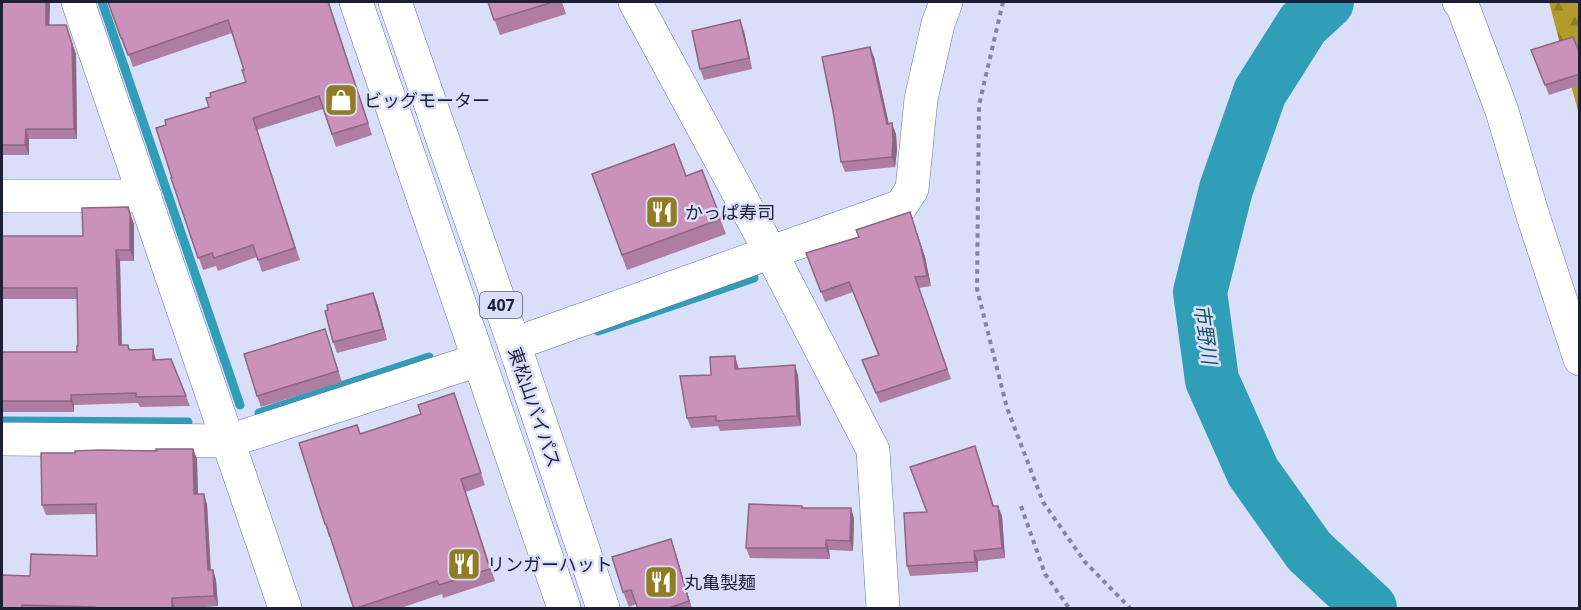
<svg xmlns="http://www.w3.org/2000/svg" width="1581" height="610" font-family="'Open Sans','Noto Sans JP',sans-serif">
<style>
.forest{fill:url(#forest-firs)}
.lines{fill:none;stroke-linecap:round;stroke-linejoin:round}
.stream{stroke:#319eb7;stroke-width:9}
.river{stroke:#319eb7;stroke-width:54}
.minor-casing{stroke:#6770a9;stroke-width:34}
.highway-casing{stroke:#6770a9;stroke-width:34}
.path{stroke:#82869f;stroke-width:4;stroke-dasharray:4.5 4.5;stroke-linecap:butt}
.minor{stroke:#fff;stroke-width:33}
.highway{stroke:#fff;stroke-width:33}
.wall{fill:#ae7da1}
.shaded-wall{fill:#8d6683}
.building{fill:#ca91bb;stroke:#8d6683;stroke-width:1.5}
.labels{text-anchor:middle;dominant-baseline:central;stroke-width:5;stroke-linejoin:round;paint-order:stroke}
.shield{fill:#dadff9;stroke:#555971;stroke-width:1.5}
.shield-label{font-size:16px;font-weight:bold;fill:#1c2037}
.poi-label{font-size:18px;fill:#1c2037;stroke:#dadff9;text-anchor:start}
.street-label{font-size:18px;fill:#1c2037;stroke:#dadff9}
.water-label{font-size:20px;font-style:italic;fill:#185361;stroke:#dadff9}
</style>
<defs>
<pattern id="forest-firs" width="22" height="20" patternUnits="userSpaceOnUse" patternTransform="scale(1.5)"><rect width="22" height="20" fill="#b29a2b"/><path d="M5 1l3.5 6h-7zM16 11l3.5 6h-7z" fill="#907d26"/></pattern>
</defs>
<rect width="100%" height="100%" fill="#dadff9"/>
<path class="forest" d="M1549,2H1579V115Z"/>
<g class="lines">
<g class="stream">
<path d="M102,2L240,405"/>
<path d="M1297,2L1303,24"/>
<path d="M598,331L754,278"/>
<path d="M259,413L429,357"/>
<path d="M2,421L188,422"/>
</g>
<path class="river" d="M1327,2L1303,24L1260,92L1226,189L1200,292L1212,380L1253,472L1309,551L1370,608"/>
<defs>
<g id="minor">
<path d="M78,2L285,608"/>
<path d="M635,2L771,253L873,450L883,608"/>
<path d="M1459,2L1463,7L1502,111L1533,216L1580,359"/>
<path d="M2,196H145"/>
<path d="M514,344L901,206L912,189L921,99L938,24L946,2"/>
<path d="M2,439L229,441L478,360"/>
</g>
<g id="highway">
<path d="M356,2L564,608"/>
<path d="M395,2L514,344L603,608"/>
</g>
</defs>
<use href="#minor" class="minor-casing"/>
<use href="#highway" class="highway-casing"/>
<g class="path">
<path d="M1003,2L979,105L977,289L1007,408L1043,502L1085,562L1130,608"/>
<path d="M1021,506L1045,574L1069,608"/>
</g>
<use href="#minor" class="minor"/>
<use href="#highway" class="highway"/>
</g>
<g class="wall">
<path d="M2,2H50L49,25L76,54L77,139H29V155H2Z"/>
<path d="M108,2H329L372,135L336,147L323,109L257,130L300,260L262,272L257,257L218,271L216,266L203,270L171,178H172L166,125L209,107L211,97L246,82L244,70L232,33L133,67L127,50H125Z"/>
<path d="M488,2H562L566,14L500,35Z"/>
<path d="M744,31L752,69L704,80L700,69Z"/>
<path d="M1580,54V85L1549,95L1535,60Z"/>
<path d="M874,57L889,124L896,134L897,150L895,167L845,172L841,162Z"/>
<path d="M702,170L726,234L627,270L592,174L686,176Z"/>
<path d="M128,207L134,224V261H120L122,345H128L130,350L156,360L186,396L190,406L140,407L138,403L74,405V412H2V352H77L78,346L77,299H2V236H83Z"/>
<path d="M910,212L925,257L931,286L919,288L951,379L880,403L862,360L878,355L853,292L825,302L806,253L859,237Z"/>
<path d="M373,293L377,303L387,340L337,353L333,342Z"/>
<path d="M325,329L342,382L261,407L257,396Z"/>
<path d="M738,366L739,369L798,375L801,426L720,431L718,426L691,428L687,418L711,375Z"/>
<path d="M454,393L485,485L466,492L495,581L443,598L442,594L398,609H354L330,537H329L325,524L361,434L421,414Z"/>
<path d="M975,446L994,506L1002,516L1005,558L978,561V572L910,576L907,566L927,512Z"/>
<path d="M193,449L197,459L198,494L207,504L211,570H213L216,580L218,606L178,609H2L30,576L97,556L96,514L46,515L42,505L75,453Z"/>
<path d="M802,508L854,518L853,551L829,550L830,559L750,558L746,548Z"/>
<path d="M676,554L692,609H638L636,604L629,607L623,592Z"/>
</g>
<g class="shaded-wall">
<path d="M46,2H50L49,35L46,25Z"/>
<path d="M740,20L744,31L752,69L749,58Z"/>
<path d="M66,25L76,54L77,139L74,129Z"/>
<path d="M870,47L874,57L891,134L887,124Z"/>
<path d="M892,123L896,134L897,150L895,167L892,157Z"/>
<path d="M26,129L29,139V155L25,145Z"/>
<path d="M910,212L925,257L931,286L927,276Z"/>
<path d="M130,214L134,224V261L130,250Z"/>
<path d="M116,250L120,261L122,355L119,345Z"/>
<path d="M373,293L377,303L387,340L383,329Z"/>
<path d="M153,349L156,360H153Z"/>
<path d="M735,356L738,366L739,379L735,369Z"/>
<path d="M795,365L798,375L801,426L797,416Z"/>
<path d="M71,395L74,405V412L71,401Z"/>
<path d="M193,449L197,459L198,504L194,494Z"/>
<path d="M204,494L207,504L211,580L208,570Z"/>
<path d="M998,506L1002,516L1005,558L1002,548Z"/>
<path d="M851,508L854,518L853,551L850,541Z"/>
<path d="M671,539L676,554L692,609L689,601Z"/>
<path d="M826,540L829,550L830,559L826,548Z"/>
<path d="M974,551L978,561V572L975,562Z"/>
<path d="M213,570L216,580L218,606L214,596Z"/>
<path d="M172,598L175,609H172Z"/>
</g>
<g class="building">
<path d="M2,2H46V25H66L72,44L74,129H26L25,145H2Z"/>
<path d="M108,2H328L368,123L332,134L319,96L253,118L295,248L258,260L253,245L214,258L212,253L198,258L171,178H172L156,128L166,125L165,120L209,107L206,98L211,97L210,93L246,82L242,70H244L228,20L128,55L122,38H121Z"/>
<path d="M488,2H553L494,20Z"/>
<path d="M740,20L749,58L700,69L692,31Z"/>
<path d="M1573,37L1580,54V74L1545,85L1531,50Z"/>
<path d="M870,47L887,124L892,123L893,140L892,157L841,162L833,111L822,57Z"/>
<path d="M674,144L686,176L702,170L721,219L622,255L592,174Z"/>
<path d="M128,207L130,214V250H116L119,345H128L129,350L153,349V360L171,359L186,396L136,397V393L71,395V401H2V352H77V346H78L77,288H2V236H83L82,208Z"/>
<path d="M910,212L921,247L927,276L915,277L947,369L876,393L862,360L879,355L849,282L821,292L806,253L859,237L856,230Z"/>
<path d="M373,293L383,329L333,342L325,311L328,310L327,305Z"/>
<path d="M325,329L338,371L257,396L244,354Z"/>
<path d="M735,356V369L795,365L797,416L716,421V416L687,418L680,376L711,375L710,357Z"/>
<path d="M454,393L481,473L461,479L490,569L439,585L437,581L354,609L326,524H325L299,443L357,425L360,434L421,414L418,405Z"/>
<path d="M975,446L993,506H998L1002,548L974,551L975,562L907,566L904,513L927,512L910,467Z"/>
<path d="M156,449H193L194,494H204L208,570H213L214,596L172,598V609H95V607L22,605V609L2,608V575L30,576L31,554L97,556L96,504L42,505L41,453H75V451L99,450L157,451Z"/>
<path d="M749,504L802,506V508H851L850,541L826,540V548H746Z"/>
<path d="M671,539L689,601L666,609H638L631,590L623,592L612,557Z"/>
</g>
<defs>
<symbol id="shop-square" viewBox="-11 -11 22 22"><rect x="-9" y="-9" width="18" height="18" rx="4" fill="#907d23" stroke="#dadff9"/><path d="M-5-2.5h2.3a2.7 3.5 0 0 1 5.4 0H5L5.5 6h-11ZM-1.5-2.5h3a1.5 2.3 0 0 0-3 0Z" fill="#fff"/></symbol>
<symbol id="restaurant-square" viewBox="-11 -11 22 22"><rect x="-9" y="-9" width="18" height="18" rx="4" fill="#907d23" stroke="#dadff9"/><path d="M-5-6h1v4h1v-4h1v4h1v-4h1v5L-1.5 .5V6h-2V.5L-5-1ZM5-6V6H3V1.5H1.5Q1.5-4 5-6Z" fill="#fff"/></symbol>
</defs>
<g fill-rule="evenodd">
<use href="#shop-square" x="322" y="81" width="38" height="38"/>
<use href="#restaurant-square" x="643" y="193" width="38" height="38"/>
<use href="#restaurant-square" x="445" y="545" width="38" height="38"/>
<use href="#restaurant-square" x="642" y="563" width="38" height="38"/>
</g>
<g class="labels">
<rect class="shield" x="480" y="292" width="42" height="26" rx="4.5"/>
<g class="shield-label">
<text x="501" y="305">407</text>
</g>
<g class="poi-label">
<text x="364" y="100">ビッグモーター</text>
<text x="685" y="212">かっぱ寿司</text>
<text x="487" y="564">リンガーハット</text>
<text x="684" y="582">丸亀製麺</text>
</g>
<g class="street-label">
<text transform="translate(535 407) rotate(71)">東松山バイパス</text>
</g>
<g class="water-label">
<text transform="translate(1206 334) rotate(82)">市野川</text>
</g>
</g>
<rect width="1581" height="610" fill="none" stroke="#1c2037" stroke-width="6"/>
</svg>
